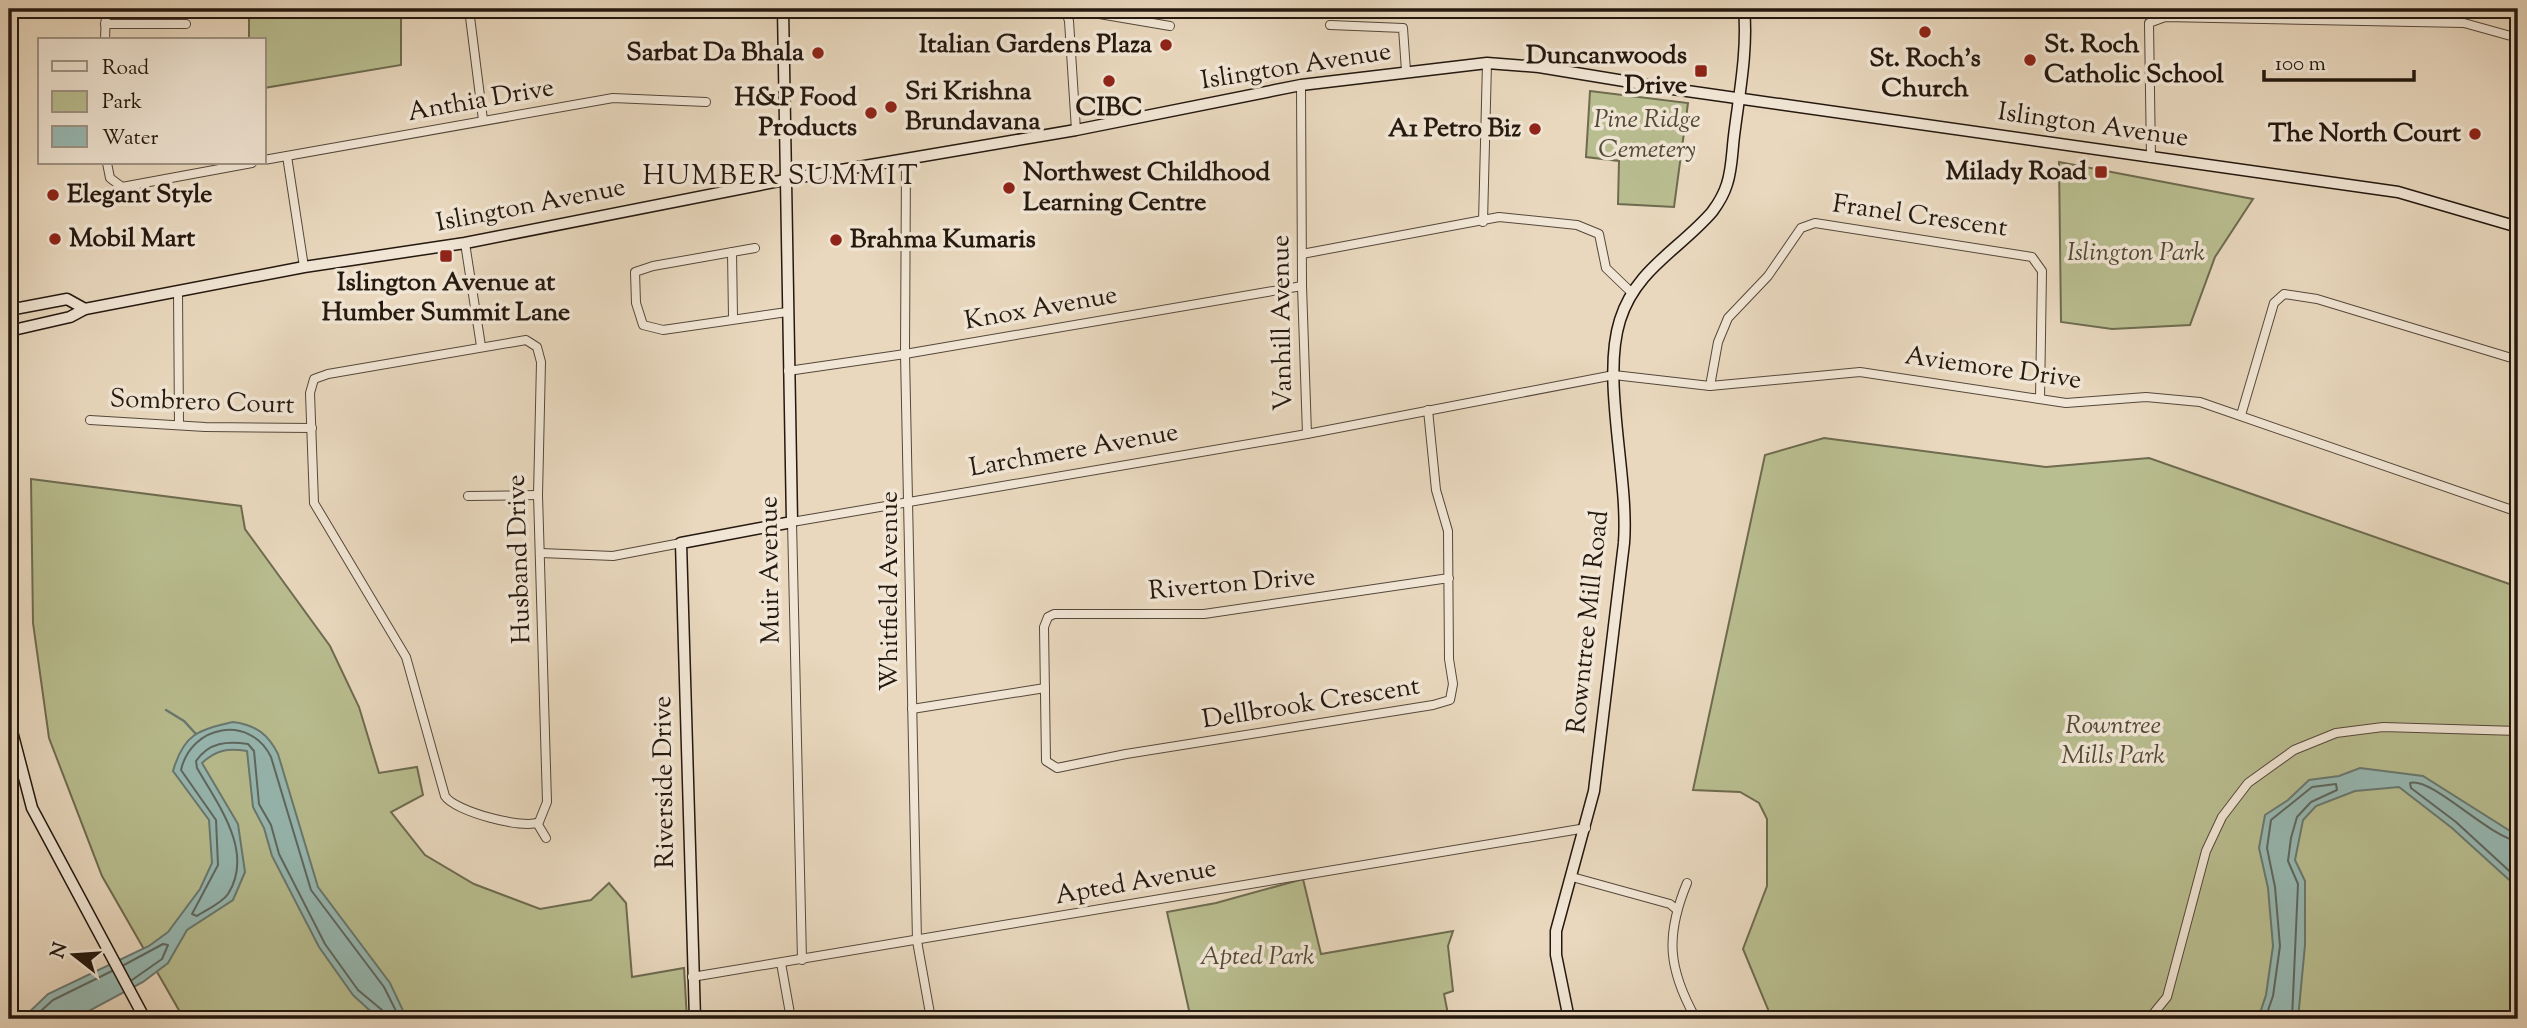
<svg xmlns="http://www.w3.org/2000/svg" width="2527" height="1028" font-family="'Sorts Mill Goudy',serif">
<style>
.green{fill:#b9be90;stroke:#6e6b50;stroke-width:2}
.water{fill:#97b9b3;stroke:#697971;stroke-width:2}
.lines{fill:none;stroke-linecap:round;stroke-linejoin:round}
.shore{stroke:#5e6861;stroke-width:2}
.stream{stroke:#697971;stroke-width:2.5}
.street-casing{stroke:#55483b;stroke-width:10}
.secondary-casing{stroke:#24180f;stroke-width:13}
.street{stroke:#f1e6d5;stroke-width:8}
.secondary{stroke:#f1e6d5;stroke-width:10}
.poi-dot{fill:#8f2418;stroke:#f1e6d5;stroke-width:2.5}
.labels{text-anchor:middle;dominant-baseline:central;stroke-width:7;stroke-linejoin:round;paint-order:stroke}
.poi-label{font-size:26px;font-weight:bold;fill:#24180f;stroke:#f1e6d5;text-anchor:end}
.street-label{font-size:26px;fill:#24180f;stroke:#f1e6d5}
.park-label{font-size:26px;font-style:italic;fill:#514a36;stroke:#f1e6d5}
.neighbourhood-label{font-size:28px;letter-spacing:2px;fill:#24180f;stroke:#f1e6d5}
</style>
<rect width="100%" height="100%" fill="#e9d8be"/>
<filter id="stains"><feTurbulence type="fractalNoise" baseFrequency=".00286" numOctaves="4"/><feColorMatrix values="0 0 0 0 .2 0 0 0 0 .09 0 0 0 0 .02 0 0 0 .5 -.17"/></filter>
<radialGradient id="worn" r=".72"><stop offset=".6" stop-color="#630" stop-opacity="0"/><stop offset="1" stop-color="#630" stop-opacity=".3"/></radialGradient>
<g class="green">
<path d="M249,9H401V65L264,88V40H249Z"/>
<path d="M1590,91L1688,103L1674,207L1618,204L1619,161L1586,157Z"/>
<path d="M2059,162L2253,199L2215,257L2190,325L2112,329L2061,322Z"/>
<path d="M1824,438L2046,467L2149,458L2518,587V1019H1772L1743,949L1767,886V819L1759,803L1740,792L1693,790L1765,455Z"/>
<path d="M31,479L241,506L245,529L330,646L359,707L379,773L417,767L423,795L391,812L425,855L474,884L540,909L591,900L609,883L626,903L632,977L684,968L687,1019H184L102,876L49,738L33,623Z"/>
<path d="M1303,879L1321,954L1453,931L1448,946L1453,991L1444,994L1449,1019H1191L1167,912L1216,903Z"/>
</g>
<g class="water">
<path d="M233,722C256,725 268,734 278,754L318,887L390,983L407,1019H379L353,995L319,947L272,856L264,828L253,807L247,751C227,748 216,750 202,763L238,824L245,872L233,900L187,930L168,963L143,982L74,1019H22L48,994L149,946L168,932L200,889L212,863L209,820L173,771C184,733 199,730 233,722Z"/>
<path d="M2360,768L2423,776L2518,836V888L2452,828L2399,787L2355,791L2316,806L2303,820L2295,860L2305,881V945L2298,1019H2258L2266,995L2273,946L2268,888L2259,848L2265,815L2288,800L2309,780L2339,776Z"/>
</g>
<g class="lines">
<g class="shore">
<path d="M2518,841C2490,838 2431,776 2410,783L2411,788L2456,822L2518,879"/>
<path d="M124,965L163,944L168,945L162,959L132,980"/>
<path d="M32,1019L53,1000L112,971"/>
<path d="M385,1019L382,1010L358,990L325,944L279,854L271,825L259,804L254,751L248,744C227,741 209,742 196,761L197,768C217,803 255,852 228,894C222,903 206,910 197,916L192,914L218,865L216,820L181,770C191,725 250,714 271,757L311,890L384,987L400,1019"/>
<path d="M2265,1019L2273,996L2280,946L2275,887L2267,848L2271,820L2312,787L2336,784L2337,790L2311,802L2297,817L2291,838L2288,861L2298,884L2292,1019"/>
</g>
<path class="stream" d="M166,710L184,721L196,734"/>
<defs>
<g id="street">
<path d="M469,9L483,120"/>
<path d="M1065,9L1069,21L1076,130"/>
<path d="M1070,9L1170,26"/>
<path d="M2384,20V9"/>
<path d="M105,24H186"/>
<path d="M1330,25L1403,28L1406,71"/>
<path d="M105,40L106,9"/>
<path d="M1301,85L1302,286L1307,434"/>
<path d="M287,156L304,267"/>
<path d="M2151,158L2149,23L2165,17L2464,23L2518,38"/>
<path d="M264,160L613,98L706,102"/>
<path d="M906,161L905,354L917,941L931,1019"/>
<path d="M107,163L110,178L122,187L252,163"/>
<path d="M1483,222L1487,63"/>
<path d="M465,243L481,346"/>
<path d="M755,248L653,266L635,272L636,303L643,325L663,330L787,312"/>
<path d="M732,252L733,317"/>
<path d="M1302,254L1499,217L1577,225L1599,234L1606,268L1631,292"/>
<path d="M178,292L179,425"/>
<path d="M526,340L537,347L541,362L538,495L547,802L539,822C524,830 454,811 445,796L406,657L314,503L310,393L314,379L328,374Z"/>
<path d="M788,371L905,354L1302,286"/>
<path d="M1710,386L1718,342L1728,318L1768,276L1801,228L1815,223L2032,257L2042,271L2040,399"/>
<path d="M1428,410L1436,490L1448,531L1449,659L1453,684L1450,700L1433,705L1126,754L1057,768L1046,761L1044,627L1048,617L1054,614H1204L1449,578"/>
<path d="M2241,415L2274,303L2284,294L2317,299L2518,360"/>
<path d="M90,420L205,427L312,428"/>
<path d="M468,496L538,495"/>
<path d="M541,553L613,556L681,543"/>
<path d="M912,709L1045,688"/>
<path d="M537,823L546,838"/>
<path d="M1572,877L1670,904L1676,909"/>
<path d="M1687,883C1665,936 1668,969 1696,1019"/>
<path d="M802,960L792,522L1307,434L1614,375L1710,386L1860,372L2066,403L2146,397L2200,402L2518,512"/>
<path d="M781,963L791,1019"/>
<path d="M692,977L1586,828"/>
<path d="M2149,1019L2167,997L2206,851L2222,817L2248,783L2294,750L2336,733L2383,727L2518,731"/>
</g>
<g id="secondary">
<path d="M9,310L67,299L85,309"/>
<path d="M9,331L70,317L85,309L304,267L465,243L800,177L1076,130L1301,85L1487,63L1539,67L1673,89L2398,192L2518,227"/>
<path d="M9,419V444"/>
<path d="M9,720L32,808L145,1019"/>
<path d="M695,1019L681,543L792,522L783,9"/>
<path d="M1569,1019L1556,955V931L1594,791L1624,543C1629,476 1601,380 1620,320C1636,269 1679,250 1712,212C1718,204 1724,194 1727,184C1732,169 1732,152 1734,136C1739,95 1748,50 1744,9"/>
</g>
</defs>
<use href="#street" class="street-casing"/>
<use href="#secondary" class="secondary-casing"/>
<use href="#street" class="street"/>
<use href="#secondary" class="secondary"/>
</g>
<g class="poi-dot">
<circle cx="1925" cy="32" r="7"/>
<circle cx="1166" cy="45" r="7"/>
<circle cx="818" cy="53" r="7"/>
<circle cx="2030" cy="60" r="7"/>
<rect x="1694" y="64" width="14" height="14" rx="3.5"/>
<circle cx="1109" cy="81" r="7"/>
<circle cx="891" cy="107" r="7"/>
<circle cx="871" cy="113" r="7"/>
<circle cx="1535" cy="129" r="7"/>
<circle cx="2475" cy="134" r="7"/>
<rect x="2094" y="165" width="14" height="14" rx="3.5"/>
<circle cx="1009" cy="188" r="7"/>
<circle cx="53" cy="195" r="7"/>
<circle cx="55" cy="239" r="7"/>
<circle cx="836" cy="240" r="7"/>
<rect x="439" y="249" width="14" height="14" rx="3.5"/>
</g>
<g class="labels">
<g class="poi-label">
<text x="1152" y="45">Italian Gardens Plaza</text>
<text x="2044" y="45" text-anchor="start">St. Roch<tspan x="2044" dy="30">Catholic School</tspan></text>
<text x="804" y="53">Sarbat Da Bhala</text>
<text x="1687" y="56">Duncanwoods<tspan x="1687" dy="30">Drive</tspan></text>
<text x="1925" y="59" text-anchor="middle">St. Roch's<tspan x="1925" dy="30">Church</tspan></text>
<text x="905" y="92" text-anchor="start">Sri Krishna<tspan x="905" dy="30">Brundavana</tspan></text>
<text x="857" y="98">H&amp;P Food<tspan x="857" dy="30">Products</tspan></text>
<text x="1109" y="108" text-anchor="middle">CIBC</text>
<text x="1521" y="129">A1 Petro Biz</text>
<text x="2461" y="134">The North Court</text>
<text x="2087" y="172">Milady Road</text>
<text x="1023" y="173" text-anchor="start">Northwest Childhood<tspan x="1023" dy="30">Learning Centre</tspan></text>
<text x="67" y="195" text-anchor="start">Elegant Style</text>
<text x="69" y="239" text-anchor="start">Mobil Mart</text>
<text x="850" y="240" text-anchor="start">Brahma Kumaris</text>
<text x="446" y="283" text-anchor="middle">Islington Avenue at<tspan x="446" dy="30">Humber Summit Lane</tspan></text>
</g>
<g class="street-label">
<text transform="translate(1296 67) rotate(-9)">Islington Avenue</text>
<text transform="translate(481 101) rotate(-10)">Anthia Drive</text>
<text transform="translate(2093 126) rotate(8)">Islington Avenue</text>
<text transform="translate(531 206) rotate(-11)">Islington Avenue</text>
<text transform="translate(1920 217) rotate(8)">Franel Crescent</text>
<text transform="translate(1041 309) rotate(-10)">Knox Avenue</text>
<text transform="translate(1283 323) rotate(-91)">Vanhill Avenue</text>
<text transform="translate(1993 369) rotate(8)">Aviemore Drive</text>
<text transform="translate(202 403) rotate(2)">Sombrero Court</text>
<text transform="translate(1074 451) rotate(-10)">Larchmere Avenue</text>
<text transform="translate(520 559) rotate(-92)">Husband Drive</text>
<text transform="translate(771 570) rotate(-91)">Muir Avenue</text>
<text transform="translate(1232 585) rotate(-5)">Riverton Drive</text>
<text transform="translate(890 591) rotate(-90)">Whitfield Avenue</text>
<text transform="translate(1589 622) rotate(-84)">Rowntree Mill Road</text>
<text transform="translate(1311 704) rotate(-9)">Dellbrook Crescent</text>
<text transform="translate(665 782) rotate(-91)">Riverside Drive</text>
<text transform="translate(1136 883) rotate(-10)">Apted Avenue</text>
</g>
<g class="park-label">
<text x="1647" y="120">Pine Ridge<tspan x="1647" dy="30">Cemetery</tspan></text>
<text x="2136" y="253">Islington Park</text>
<text x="2113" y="726">Rowntree<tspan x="2113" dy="30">Mills Park</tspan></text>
<text x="1257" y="957">Apted Park</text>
</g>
<g class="neighbourhood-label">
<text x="781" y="177">HUMBER SUMMIT</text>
</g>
</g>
<rect width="2527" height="1028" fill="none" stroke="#e9d8be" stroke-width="35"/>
<rect x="10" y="10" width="2506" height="1007" fill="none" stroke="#24180f" stroke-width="3.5"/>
<rect x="18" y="18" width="2492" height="993" fill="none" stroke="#24180f" stroke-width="2"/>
<rect x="38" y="38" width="228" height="126" fill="#f1e6d5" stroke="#9f9486" stroke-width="2"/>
<rect x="52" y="61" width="35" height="10" fill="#f1e6d5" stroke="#9f9486" stroke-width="2"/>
<text x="102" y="74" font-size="21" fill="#24180f">Road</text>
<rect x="52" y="91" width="35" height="21" fill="#b9be90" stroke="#9f9486" stroke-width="2"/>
<text x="102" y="108" font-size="21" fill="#24180f">Park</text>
<rect x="52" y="126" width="35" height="21" fill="#97b9b3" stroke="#9f9486" stroke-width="2"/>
<text x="102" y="144" font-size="21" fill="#24180f">Water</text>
<g transform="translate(74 955) rotate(287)" stroke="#f1e6d5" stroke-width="5" paint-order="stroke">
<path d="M0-5L12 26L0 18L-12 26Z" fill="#24180f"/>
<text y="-10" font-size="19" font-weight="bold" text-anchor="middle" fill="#24180f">N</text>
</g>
<path d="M2264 70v10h150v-10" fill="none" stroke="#24180f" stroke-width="3.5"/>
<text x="2275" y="70" font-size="21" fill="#24180f" stroke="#f1e6d5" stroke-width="5" paint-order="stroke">100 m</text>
<rect width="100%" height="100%" filter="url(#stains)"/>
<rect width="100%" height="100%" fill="url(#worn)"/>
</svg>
